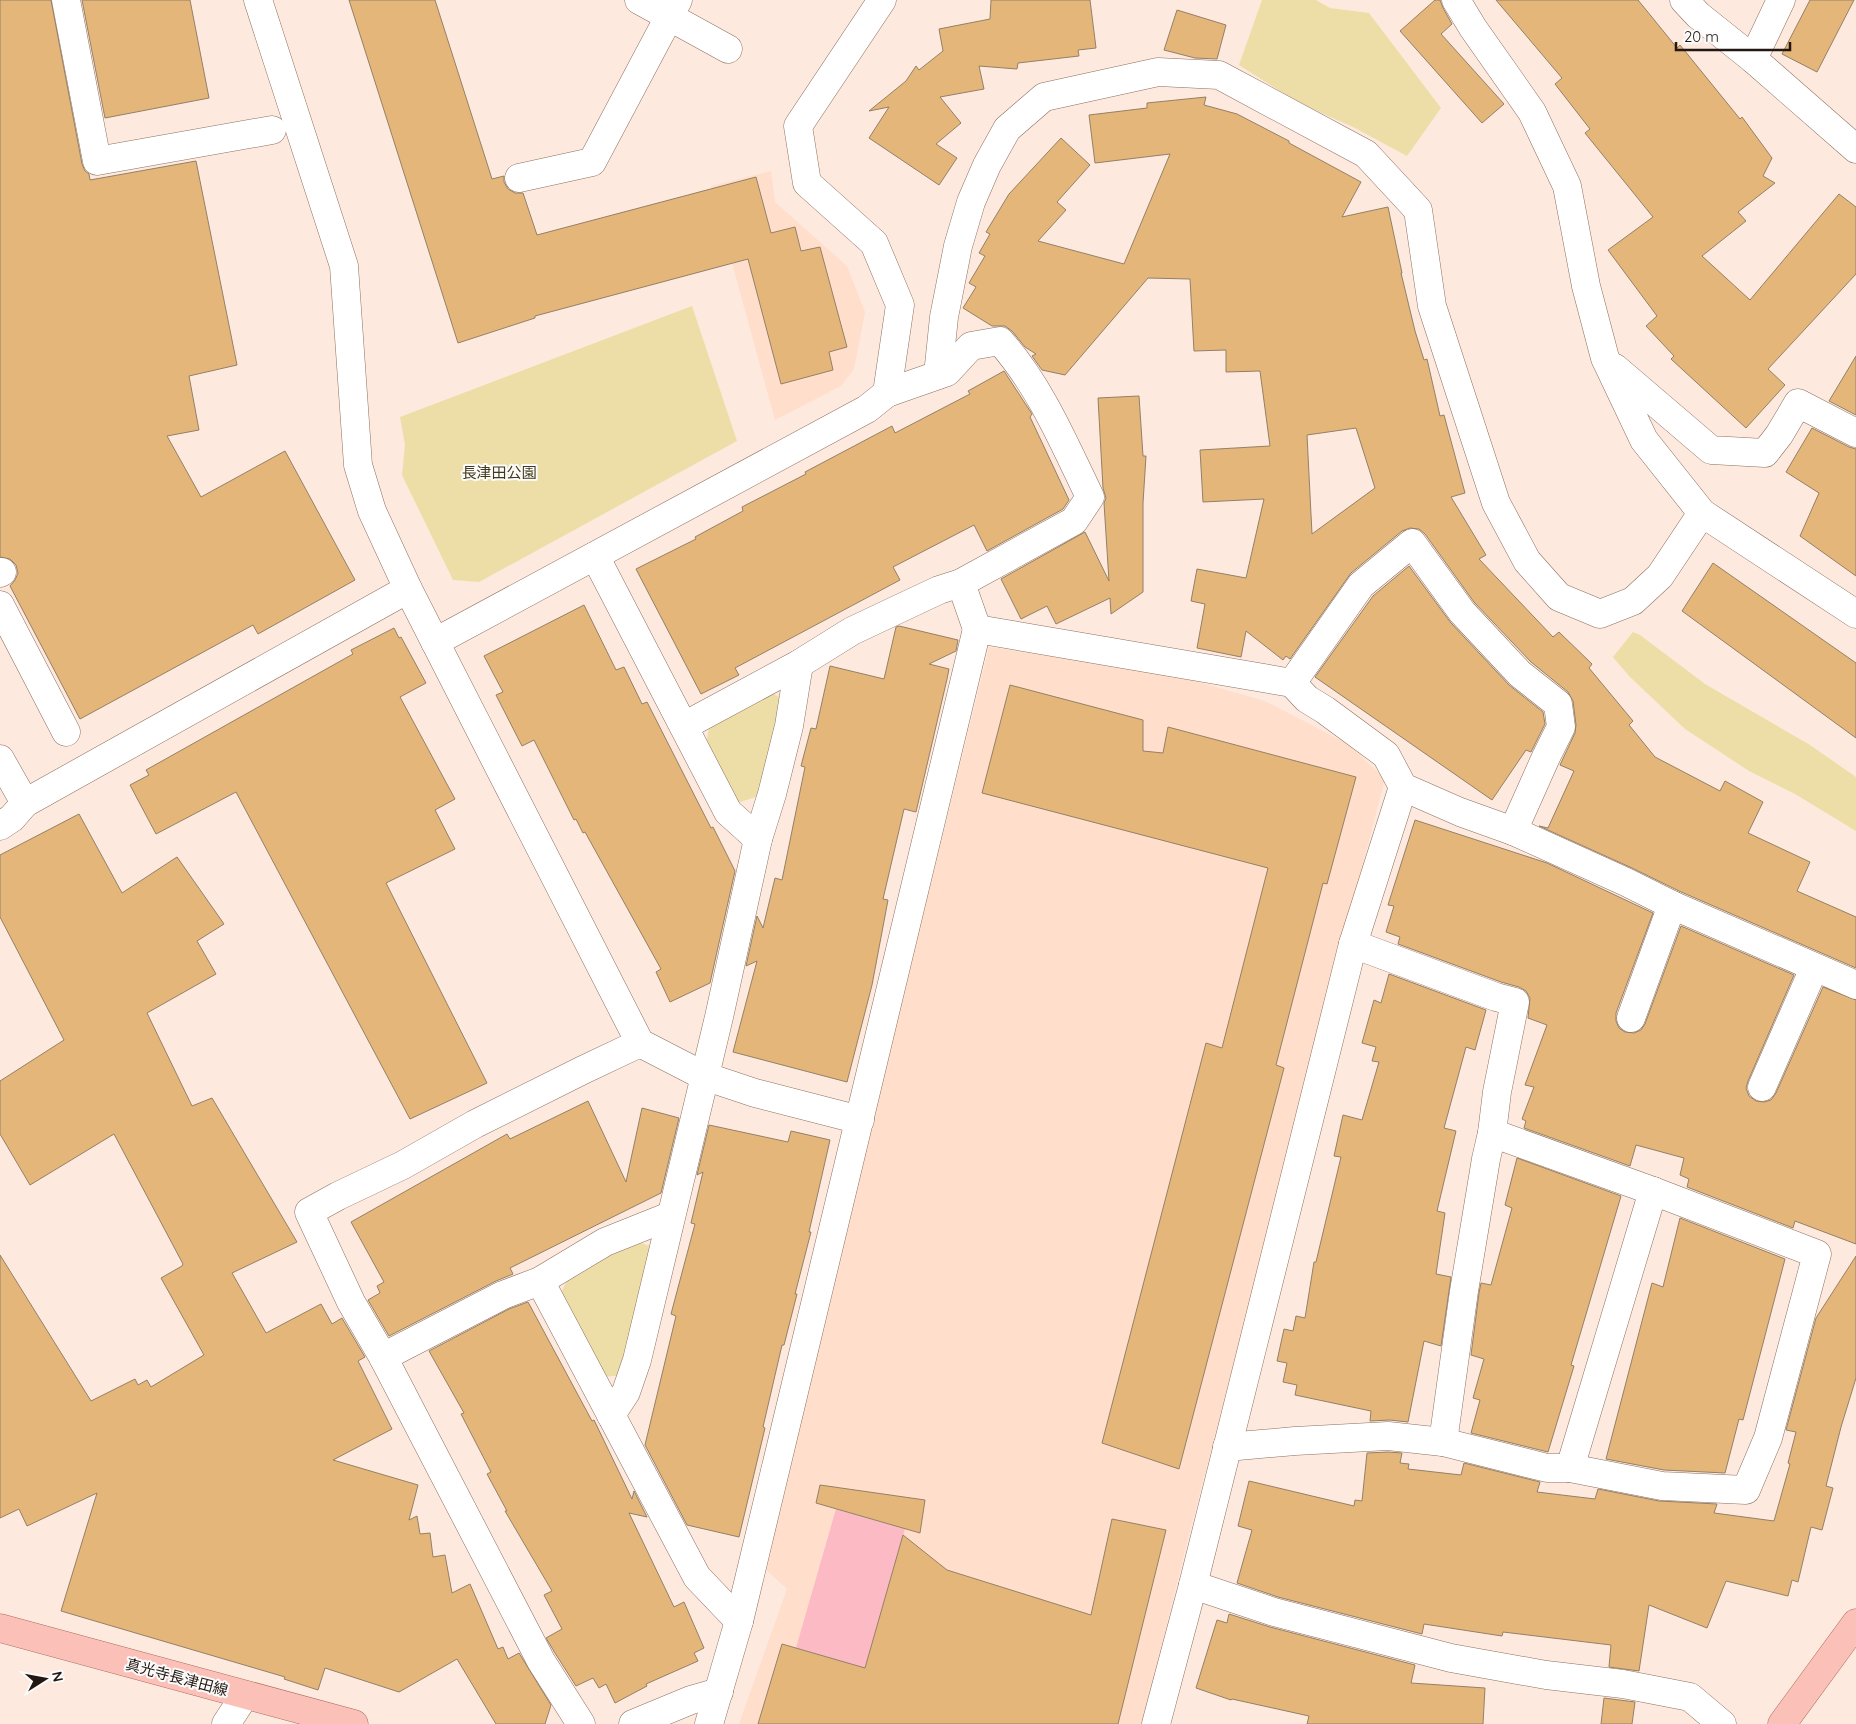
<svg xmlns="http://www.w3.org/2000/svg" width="1856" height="1724" font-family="Quicksand,'Noto Sans JP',sans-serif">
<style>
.built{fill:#ffdecc}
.green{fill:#eddea7}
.water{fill:#fbbac4}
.building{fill:#e5b67a;stroke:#948066;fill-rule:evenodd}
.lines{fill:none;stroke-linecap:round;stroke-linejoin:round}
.minor-casing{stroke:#8d705f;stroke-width:29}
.major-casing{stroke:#ad6b5e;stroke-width:29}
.minor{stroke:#fff;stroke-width:28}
.major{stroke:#fbc1b8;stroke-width:28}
.labels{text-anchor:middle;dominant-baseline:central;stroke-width:4;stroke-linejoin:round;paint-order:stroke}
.park-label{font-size:15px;fill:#413919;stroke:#fbfbfb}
.street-label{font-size:15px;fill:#231711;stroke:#fbfbfb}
</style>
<rect width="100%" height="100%" fill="#fde9de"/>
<g class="built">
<path d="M771,171L775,202L847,266L865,312L854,369L841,386L775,420L711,186Z"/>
<path d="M989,647L1163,672L1265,701L1348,744L1385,779L1186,1547L1142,1724H739L787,1589L763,1567Z"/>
</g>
<g class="green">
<path d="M1262,0H1316L1330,8L1369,13L1441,108L1407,156L1353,127L1299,103L1239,65Z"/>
<path d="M692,306L737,441L479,582L453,580L402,475L405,445L400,417Z"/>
<path d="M1633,632L1640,635L1705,684L1810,745L1856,777V831L1795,794L1749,771L1685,729L1629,676L1613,657Z"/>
<path d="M771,693L785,699L762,795L737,803L706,744L710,722Z"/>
<path d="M638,1242L650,1246L624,1375L602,1377L559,1297L568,1278L604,1256Z"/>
</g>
<path class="water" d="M836,1509L905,1529L865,1668L796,1648Z"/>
<g class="building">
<path d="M0,0H51L82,164L85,171L89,174L90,180L196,161L237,365L189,376L199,430L167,436L201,497L285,451L355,580L258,634L253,625L80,719L10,586L15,580L18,573L16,565L10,559L0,557Z"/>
<path d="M82,0H190L209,98L105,118Z"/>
<path d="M349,0H435L492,179L504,176V182L508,189L515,193H523L537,235L756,177L771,233L795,227L801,251L820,247L847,347L829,352L833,370L781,384L748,259L535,316V318L458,343Z"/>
<path d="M991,0H1090L1096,48L1078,50L1079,56L1018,63L1017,69L979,66L984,89L940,97L961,123L936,144L957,158L939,185L869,138L889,107L869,111L906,81L916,66L919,70L943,51L939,29L990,19Z"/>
<path d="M1435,0H1440L1443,8L1452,24L1441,34L1504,104L1482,123L1400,31Z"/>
<path d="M1496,0H1638L1677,48L1680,45L1740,119L1742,117L1772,158L1763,176L1775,183L1738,212L1746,221L1702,256L1750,300L1839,194L1856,207V274L1768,369L1785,385L1746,428L1671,359L1674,356L1646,326L1657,316L1608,250L1653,217L1585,133L1590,129L1555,84L1562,78Z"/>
<path d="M1810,0H1854L1817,72L1782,54Z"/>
<path d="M1177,10L1226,25L1217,59L1195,58L1164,50Z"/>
<path d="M1206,97L1204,105L1237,114L1289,141V143L1361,182L1342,217L1388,207L1402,273H1401L1415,331L1424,360L1427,359L1440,416L1444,415L1465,493L1451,497L1486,555L1479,559L1553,637L1559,632L1592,664L1589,668L1633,721L1629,725L1655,757L1720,791L1725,781L1763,802L1748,833L1810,862L1797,891L1856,917V968L1679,891L1632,868L1539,826L1548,828L1574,771L1560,765L1575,733L1576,725L1573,701L1568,692L1531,662L1474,602L1425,534L1419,529L1410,528L1402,531L1351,573L1290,659L1286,656L1283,660L1246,631L1241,657L1197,648L1205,604L1191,601L1197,569L1246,578L1264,499L1203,502L1200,450L1270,446L1260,371L1226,372V350L1194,351L1190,279L1148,278L1065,375L1042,370L1032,356L1036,354L1025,347L1012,331L1005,326H992L963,308L976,287L969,283L985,256L979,253L990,234L986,232L1009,194L1061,138L1090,165L1057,202L1066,210L1038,241L1124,264L1170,154L1095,163L1089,115L1147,108V103ZM1356,428L1375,488L1312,534L1307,435Z"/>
<path d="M1856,356V415L1829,401Z"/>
<path d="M1004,371L1032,414L1030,417L1069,500L1063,509L987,551L974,525L893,567L900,580L735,668L739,675L701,694L636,569L696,539L695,537L743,511L742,507L806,474L805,472L892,426L895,433L970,394L968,391Z"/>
<path d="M1139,396L1143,456H1146L1143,503V592L1111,614L1110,598L1056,624L1047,606L1021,619L1001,579L1085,532L1109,581L1104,503L1106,498L1103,488L1098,398Z"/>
<path d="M1812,428L1849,447L1856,449V576L1800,536L1819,493L1786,472Z"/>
<path d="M1713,563L1856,663V738L1682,611Z"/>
<path d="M1409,566L1451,623L1509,685L1543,712L1545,724L1531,752L1526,750L1492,800L1315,677L1373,596Z"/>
<path d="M584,605L616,670L624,667L642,704L647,702L711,828L713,827L735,871L710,983L670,1002L656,972L661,969L585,832L583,833L576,819L574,820L534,740L522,746L496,695L503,692L484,656Z"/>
<path d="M899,626L958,640L956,651L929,664L949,669L947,679L916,812L904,809L883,899L888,900L872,985L847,1082L733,1052L757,961L746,966L757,916L763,928L775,878L782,880L805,767L801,766L811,728L816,729L830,666L884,679L896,627Z"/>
<path d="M394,628L399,638L401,637L426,683L400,697L455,799L435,810L455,849L386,883L487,1083L410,1119L236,792L156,834L130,785L149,775L146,770L353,654L351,650Z"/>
<path d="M1010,685L1143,720V751L1163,753L1168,727L1356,777L1327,884L1323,883L1276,1065L1284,1068L1179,1469L1102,1443L1206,1043L1222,1048L1268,868L982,793Z"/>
<path d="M79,814L122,893L177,857L224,924L197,941L216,974L147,1013L192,1106L212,1098L297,1242L232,1273L266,1333L321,1304L332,1324L342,1318L365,1357L358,1361L392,1429L333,1460L418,1485L409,1520L417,1516L420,1534L430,1533L433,1557L445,1555L452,1593L470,1584L498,1649L503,1647L508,1659L519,1653L551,1705L545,1724H496L457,1659L399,1692L325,1668L318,1690L284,1679L285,1677L61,1611L97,1493L27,1526L19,1509L0,1518V1255L91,1401L135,1379L138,1385L147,1380L151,1387L204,1355L161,1278L182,1266L183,1264L114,1134L30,1185L0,1134V1081L64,1040L0,917V855Z"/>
<path d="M1415,820L1547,863L1653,913L1616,1013V1021L1619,1028L1625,1032L1634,1033L1641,1030L1645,1024L1681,926L1794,975L1748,1081L1746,1088L1749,1096L1756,1101L1764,1102L1771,1100L1776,1093L1823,987L1856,1000V1244L1795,1221L1793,1228L1687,1187L1689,1179L1680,1175L1684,1158L1636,1145L1630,1166L1524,1128L1526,1121L1522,1119L1534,1087L1525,1085L1547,1025L1528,1018L1530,998L1526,991L1519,987L1501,982L1398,944L1400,937L1386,932L1394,906L1388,905Z"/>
<path d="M1389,974L1486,1010L1475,1050L1466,1047L1444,1128L1456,1131L1437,1211L1445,1213L1436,1274L1451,1277L1441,1346L1424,1341L1408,1422L1390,1420L1370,1421L1371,1411L1295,1395L1297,1385L1283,1382L1287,1363L1277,1361L1284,1329L1293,1331L1296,1316L1305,1318L1314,1262H1316L1341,1157L1334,1156L1343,1115L1362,1120L1379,1062L1372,1061L1376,1047L1362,1043L1374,1000L1381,1003Z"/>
<path d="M588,1101L626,1182L642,1108L679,1118L661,1193L510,1268L513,1274L496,1281L389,1336L368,1300L380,1293L377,1286L384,1282L351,1222L507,1134L510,1139Z"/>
<path d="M709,1125L788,1142L791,1131L830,1140L809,1232H811L795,1294H797L784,1345H782L763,1427L765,1428L739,1537L687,1525L645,1445L676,1316L671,1314L695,1224L691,1223L703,1172L697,1175Z"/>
<path d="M1517,1158L1621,1196L1571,1365L1574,1366L1548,1452L1471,1433L1480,1400L1473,1398L1484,1359L1471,1355L1479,1293L1481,1283L1491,1285L1512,1208L1505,1205Z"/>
<path d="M1680,1218L1785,1259L1743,1420L1739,1419L1725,1473L1664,1470L1606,1459L1652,1283L1663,1287Z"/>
<path d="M1856,1256V1378L1841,1427L1826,1486L1833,1488L1822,1530L1811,1527L1798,1582L1792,1580L1788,1596L1726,1581L1707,1628L1649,1605L1639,1671L1609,1667L1611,1645L1503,1632L1502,1636L1424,1624L1422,1634L1278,1597L1237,1583L1252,1530L1238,1526L1249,1481L1354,1506L1355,1500L1362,1501L1367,1453L1388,1452L1402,1453L1400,1463L1409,1464L1408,1469L1461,1475L1464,1463L1540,1482L1537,1492L1595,1499L1598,1489L1659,1501L1717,1504L1714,1513L1774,1521L1790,1464L1788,1463L1796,1432L1786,1430L1816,1318Z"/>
<path d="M528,1302L592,1421L594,1420L632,1499L634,1491L647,1517L629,1513L674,1607L684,1602L704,1648L694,1653L698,1661L646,1684L647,1686L615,1703L606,1684L599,1688L593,1678L576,1686L555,1653L546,1638L562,1629L544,1595L552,1591L505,1511H507L487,1474L491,1472L461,1414L464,1413L429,1351L509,1309Z"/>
<path d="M820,1485L925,1500L920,1533L816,1503Z"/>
<path d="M1112,1519L1166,1530L1118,1724H758L782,1644L865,1668L903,1535L947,1570L1091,1615Z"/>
<path d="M1229,1614L1270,1627L1415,1665L1411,1683L1485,1688L1483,1724H1307L1309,1716L1232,1699L1231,1700L1196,1688L1217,1620L1227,1623Z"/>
<path d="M1604,1698L1635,1702L1632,1724H1601Z"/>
</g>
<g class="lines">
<defs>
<g id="minor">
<path d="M66,0L97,161L272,130"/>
<path d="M258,0L344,266L358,465L372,511L408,589L640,1043L704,1076L755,1093L860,1120"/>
<path d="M639,0L728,49"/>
<path d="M1456,0L1473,28L1532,112L1567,186L1586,286L1605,358L1644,440L1702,513L1856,614"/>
<path d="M1684,0L1698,15L1753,59L1856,149"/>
<path d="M1753,59L1781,0"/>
<path d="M519,178L592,162L678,0"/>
<path d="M1615,368L1711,450L1765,453L1779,435L1798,403L1856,433"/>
<path d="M938,375L944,317L958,246L971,202L987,165L1007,129L1044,97L1158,72L1219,75L1366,154L1418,210L1432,306L1496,503L1527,561L1559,597L1600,614L1633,601L1660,576L1702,513"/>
<path d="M595,556L728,812L758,839"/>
<path d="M0,573L2,572"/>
<path d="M961,583L977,629"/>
<path d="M0,605L66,732"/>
<path d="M435,642L867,409L887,393L900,305L874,243L807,183L798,126L882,0"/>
<path d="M1292,683L1361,585L1412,543L1462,612L1520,674L1558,704L1561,727L1546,757L1513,831"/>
<path d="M684,726L799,664L852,631L939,590L961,583L1074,521L1090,497C1064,443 1040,386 1000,341L971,346L947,372L887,393"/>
<path d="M0,759L25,803"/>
<path d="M0,826L12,818L25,803L408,589"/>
<path d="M1353,944L1496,997L1515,1002L1497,1092L1492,1133L1486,1159L1464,1291L1443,1442"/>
<path d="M1631,1018L1672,905"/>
<path d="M1762,1087L1814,968"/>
<path d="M540,1281L697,1577L739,1621"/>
<path d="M383,1357L503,1295L540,1281L605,1242L670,1216"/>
<path d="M611,1415L626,1392L637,1360L719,1017L758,839L772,794L789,726L799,664"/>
<path d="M1227,1447L1295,1441L1388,1436L1443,1442L1547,1468H1570L1662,1486L1746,1490L1768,1438L1817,1254L1653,1191L1492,1133"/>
<path d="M1570,1468L1653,1191"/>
<path d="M1193,1585L1274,1612L1451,1658L1546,1675L1623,1684L1690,1697L1722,1724"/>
<path d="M226,1724L245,1695"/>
<path d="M581,1724L541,1661L383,1357L351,1302L309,1212L338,1196L403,1165L475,1124L583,1070L640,1043"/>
<path d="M633,1724L691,1700L719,1692"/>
<path d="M709,1724L739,1621L977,629L1292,683L1307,699L1325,710L1386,755L1403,787L1460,812L1513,831L1626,882L1672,905L1856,985"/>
<path d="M1156,1724L1193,1585L1353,944L1403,787"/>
</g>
<g id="major">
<path d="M0,1628L354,1724"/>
<path d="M1782,1724L1856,1623"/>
</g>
</defs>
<use href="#minor" class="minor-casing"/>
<use href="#major" class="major-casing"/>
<use href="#minor" class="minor"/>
<use href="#major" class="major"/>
</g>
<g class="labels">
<g class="park-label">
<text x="499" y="472">長津田公園</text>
</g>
<g class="street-label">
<text transform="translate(177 1677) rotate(15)">真光寺長津田線</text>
</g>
</g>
<g transform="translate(45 1679) rotate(79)" stroke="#fbfbfb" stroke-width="4" paint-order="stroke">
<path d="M0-4L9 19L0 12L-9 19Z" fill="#231711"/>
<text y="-8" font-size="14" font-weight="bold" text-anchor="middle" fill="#231711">N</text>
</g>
<path d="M1676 42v8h114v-8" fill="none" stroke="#231711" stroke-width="2.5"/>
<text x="1684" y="42" font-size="15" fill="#231711" stroke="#fbfbfb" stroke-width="4" paint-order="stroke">20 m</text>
</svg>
